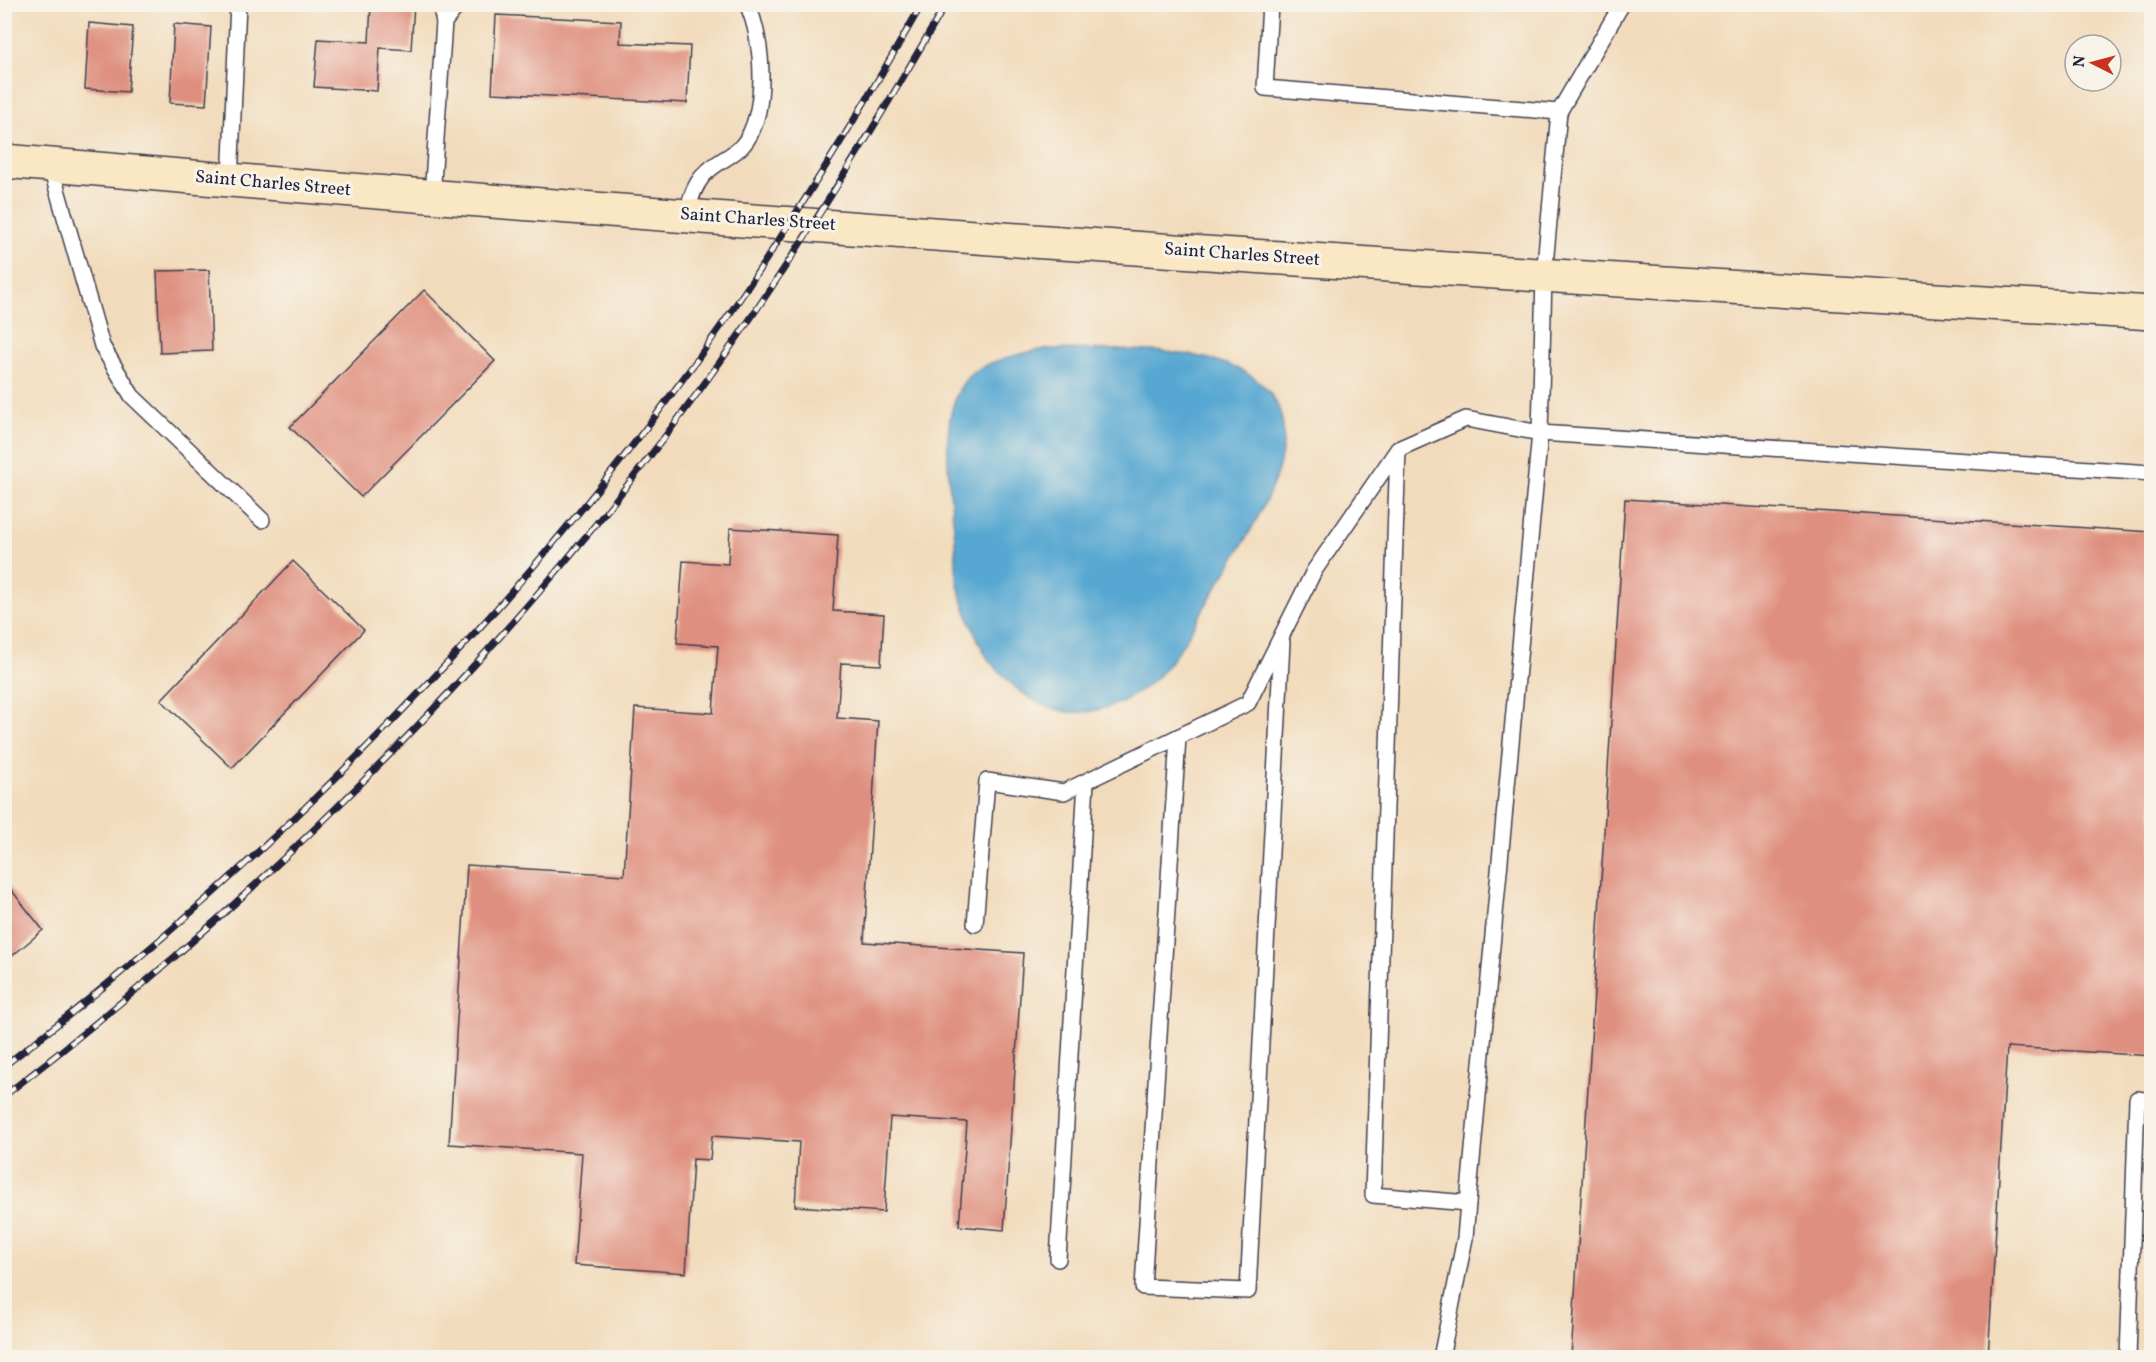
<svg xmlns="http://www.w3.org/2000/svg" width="2156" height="1362" font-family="Vollkorn,serif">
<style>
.water{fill:#56a7d1;stroke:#3c6486;stroke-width:1.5}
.building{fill:#df8f7f}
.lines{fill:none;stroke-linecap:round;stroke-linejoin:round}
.service-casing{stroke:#413e4e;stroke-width:18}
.secondary-casing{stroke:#413e4e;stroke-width:36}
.service{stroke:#fff;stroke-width:15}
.secondary{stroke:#fae7c3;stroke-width:33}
.rail-casing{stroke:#22223b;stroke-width:7}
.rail{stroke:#f7f3e8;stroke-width:4.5;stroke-dasharray:14;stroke-linecap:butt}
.labels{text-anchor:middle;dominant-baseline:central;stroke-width:6;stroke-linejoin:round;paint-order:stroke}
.street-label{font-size:18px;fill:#22223b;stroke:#f7f3e8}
</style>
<rect width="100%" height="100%" fill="#f7f3e8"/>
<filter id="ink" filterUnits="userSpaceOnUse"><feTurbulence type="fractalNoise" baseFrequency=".0167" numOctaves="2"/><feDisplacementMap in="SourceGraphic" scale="12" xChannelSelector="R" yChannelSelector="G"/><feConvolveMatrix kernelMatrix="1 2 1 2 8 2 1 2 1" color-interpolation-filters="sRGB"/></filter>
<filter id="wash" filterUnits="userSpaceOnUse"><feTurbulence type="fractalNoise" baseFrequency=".008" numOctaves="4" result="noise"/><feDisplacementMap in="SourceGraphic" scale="24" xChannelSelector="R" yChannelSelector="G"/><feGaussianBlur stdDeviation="1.35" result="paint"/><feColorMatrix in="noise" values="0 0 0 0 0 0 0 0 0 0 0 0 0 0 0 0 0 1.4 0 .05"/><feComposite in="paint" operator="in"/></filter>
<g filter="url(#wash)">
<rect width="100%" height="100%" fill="#f2dbbc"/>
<path class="water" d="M1047,349C1125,352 1311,332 1280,462C1269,509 1228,566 1204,608C1191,631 1175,660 1156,678C1106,723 1048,726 1002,674C997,669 990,663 987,657C978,643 963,605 959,589C955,573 956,554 955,538C951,494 935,413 968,377C983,361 1026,352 1047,349Z"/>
<g id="blocks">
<g class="building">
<path d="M371,4H414L411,50L380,48L377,91L314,87L318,39L369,42Z"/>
<path d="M496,15L621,21L620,43L690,46L687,103L492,93Z"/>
<path d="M89,23L133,27L128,92L85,89Z"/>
<path d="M174,24L211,27L206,105L170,103Z"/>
<path d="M209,270L212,351L160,353L157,271Z"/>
<path d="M424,290L495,361L361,497L290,427Z"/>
<path d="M1625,499L2152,532V1056L2007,1047L1988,1358H1571Z"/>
<path d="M730,528L838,535L833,611L884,614L881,665L841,663L837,718L878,721L864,942L1023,953L1004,1230L959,1226L967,1122L890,1117L884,1212L795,1206L799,1142L712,1136L710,1160L693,1159L686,1273L574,1265L582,1153L449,1144L467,865L624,875L635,708L713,713L718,646L677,643L683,561L728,564Z"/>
<path d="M293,561L364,630L232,768L161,700Z"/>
<path d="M5,882L43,930L5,962Z"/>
</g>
</g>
</g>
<g filter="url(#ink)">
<use href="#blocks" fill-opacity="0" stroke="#413e4e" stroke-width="1.5"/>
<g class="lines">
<defs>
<g id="service">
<path d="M1270,4L1265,88L1559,112L1544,276L1540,433L2152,473"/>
<path d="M444,22L459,4"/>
<path d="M1559,112L1622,4"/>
<path d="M50,165L102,346L132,396L262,520"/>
<path d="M230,181L238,4"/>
<path d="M432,197L444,22L440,4"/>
<path d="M686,215C690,202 693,188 702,177C712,164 730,158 742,146C769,116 764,39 747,4"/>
<path d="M1178,737L1143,1287L1248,1291L1282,642"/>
<path d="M975,924L987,781L1064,792L1248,703L1314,571L1398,449L1466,419L1540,433L1468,1203L1373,1195L1398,449"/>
<path d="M1058,1259L1086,782"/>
<path d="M1441,1358L1465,1238L1468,1203"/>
<path d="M2128,1358L2137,1099L2152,1101"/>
</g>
<path id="secondary" d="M4,161C719,223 1435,270 2152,313"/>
</defs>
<use href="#service" class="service-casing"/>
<use href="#secondary" class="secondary-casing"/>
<use href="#service" class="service"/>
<use href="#secondary" class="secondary"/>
<defs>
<g id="rail">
<path d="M4,1066C278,857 534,595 731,312C799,212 862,109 922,4"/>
<path d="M4,1096C276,887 521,640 720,362C802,247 875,127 946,4"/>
</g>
</defs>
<use href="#rail" class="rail-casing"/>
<use href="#rail" class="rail"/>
</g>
</g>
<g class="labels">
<g class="street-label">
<text transform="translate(273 184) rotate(5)">Saint Charles Street</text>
<text transform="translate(758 220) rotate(4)">Saint Charles Street</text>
<text transform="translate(1242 255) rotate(4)">Saint Charles Street</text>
</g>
</g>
<rect width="2156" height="1362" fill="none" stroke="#f7f3e8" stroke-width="24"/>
<g transform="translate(2093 63) rotate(276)"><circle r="28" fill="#f7f3e8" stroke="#a29fa3" stroke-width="1.5"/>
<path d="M0-4.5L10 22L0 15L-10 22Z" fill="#c8321e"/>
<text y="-9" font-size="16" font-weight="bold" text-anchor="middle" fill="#22223b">N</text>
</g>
</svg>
